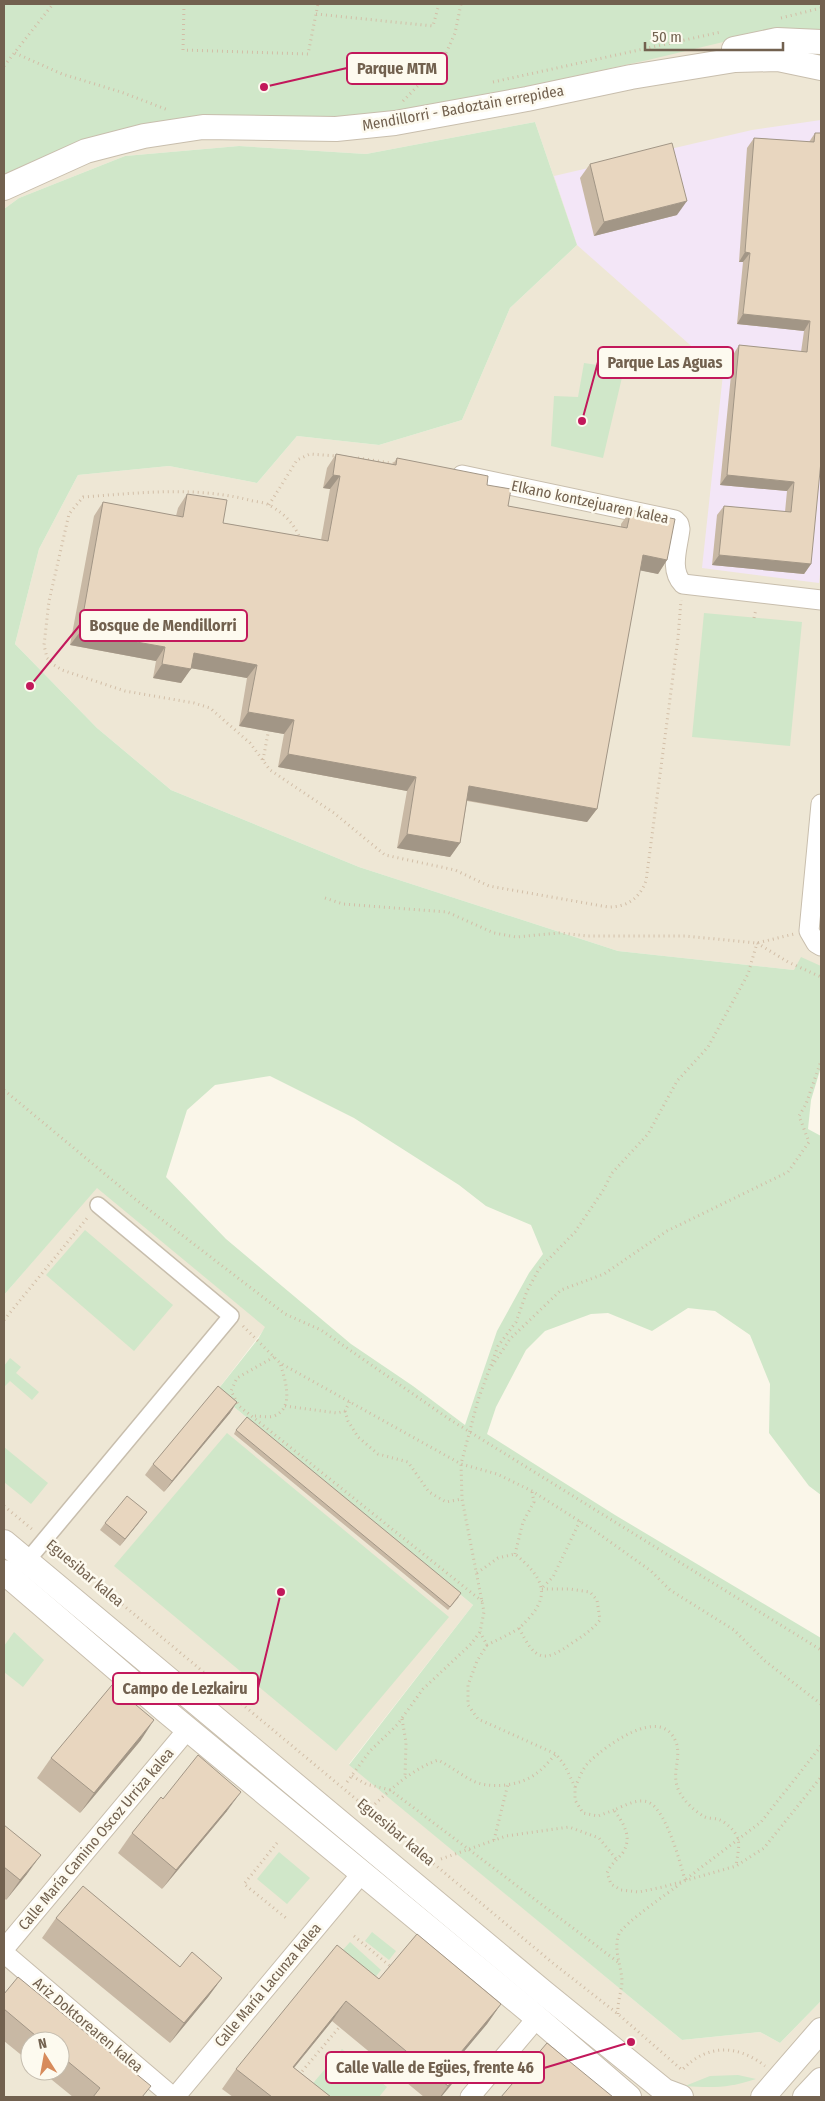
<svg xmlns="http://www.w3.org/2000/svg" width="825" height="2101" font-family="'Fira Sans Condensed',sans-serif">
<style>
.residential{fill:#eee7d5;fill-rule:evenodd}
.education{fill:#f3e6f7}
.green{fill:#d0e7c9;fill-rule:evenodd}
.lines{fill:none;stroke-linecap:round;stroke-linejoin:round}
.pedestrian-casing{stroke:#c8bead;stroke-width:18}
.minor-casing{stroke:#c8bead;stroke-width:21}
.tertiary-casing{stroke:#c8bead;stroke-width:26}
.path{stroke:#d2bea7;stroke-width:3;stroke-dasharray:1 4;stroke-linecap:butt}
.pedestrian{stroke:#fff;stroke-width:15}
.minor{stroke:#fff;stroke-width:19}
.tertiary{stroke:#fff;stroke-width:24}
.wall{fill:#c8b8a4}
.shaded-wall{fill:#a29686}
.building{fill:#e8d6bf;stroke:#a29686}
.labels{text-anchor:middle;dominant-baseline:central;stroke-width:5;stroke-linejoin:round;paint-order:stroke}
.street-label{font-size:15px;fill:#72614f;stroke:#fdfaef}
.leader{fill:none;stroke:#c2185b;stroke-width:2}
.callout-dot{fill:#c2185b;stroke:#fdfaef;stroke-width:2}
.callout{fill:#fdfaef;stroke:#c2185b;stroke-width:2}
.callout-label{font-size:16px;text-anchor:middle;font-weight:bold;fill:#72614f}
</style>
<rect width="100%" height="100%" fill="#faf6e9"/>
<g class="residential">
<path d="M4,4H821V981L794,970L618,951L359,867L171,790L97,728L15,644L39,549L78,475L169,466L257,483L297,436L379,445L462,420L510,308L577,245L535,122L366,154L239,146L125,156L19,198L4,209Z"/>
<path d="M97,1187L266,1327L216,1392L473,1605L349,1764L682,2040L760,2032L780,2043L821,2001V2097H4V1295ZM30,2041H60V2071H30Z"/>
</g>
<path class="education" d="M821,120V565L819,583L702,568L723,374L577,245L554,176L752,130Z"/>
<g class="green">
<path d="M4,4H821V34L765,32L648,60L400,114L341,121L213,118L4,180Z"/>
<path d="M535,122L577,245L510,308L462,420L379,445L297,436L257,483L169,466L78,475L39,549L15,644L97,728L171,790L359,867L618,951L794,970L801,957L821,966V1067L811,1100L808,1129L821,1136V1495L809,1486L769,1433L770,1384L750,1335L715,1311L688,1308L652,1331L608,1313L591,1314L545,1331L526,1350L496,1407L487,1434L615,1515L821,1638V2001L780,2043L760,2032L682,2040L349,1765L473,1605L216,1392L258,1339L265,1327L97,1188L4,1295V209L19,198L125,156L239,146L366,154ZM270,1076L354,1118L459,1185L486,1206L531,1225L543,1254L529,1273L497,1331L465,1425L413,1386L351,1344L226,1239L166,1177L187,1110L215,1085Z"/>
<path d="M584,363L624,369L603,458L551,446L554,396L578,397Z"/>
<path d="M704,613L802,622L790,746L692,737Z"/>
<path d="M85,1230L173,1305L134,1351L46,1275Z"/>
<path d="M10,1358L21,1367L16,1373L39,1392L32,1400L10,1381L4,1387V1366Z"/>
<path d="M227,1433L449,1617L336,1751L114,1566Z"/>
<path d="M4,1447L48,1483L31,1504L4,1482Z"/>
<path d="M14,1632L44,1660L23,1687L4,1672V1646Z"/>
<path d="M279,1852L310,1878L287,1904L257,1879Z"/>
<path d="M372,1932L396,1951L389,1960L365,1941Z"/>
<path d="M350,1942L381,1970L373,1980L341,1952Z"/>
<path d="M342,2049L387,2087L379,2097H320L309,2088Z"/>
<path d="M738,2075L756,2079C729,2088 713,2088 685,2086L710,2076Z"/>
</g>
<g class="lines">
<defs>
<path id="pedestrian" d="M27,1561L231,1316L98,1205"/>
<g id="minor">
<path d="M462,475L675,520L679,524L680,529C678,547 669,570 683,584L821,600"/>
<path d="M821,804L809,931L816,943L821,946"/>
<path d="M4,1949L188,1729"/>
<path d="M4,1953L173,2097"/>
<path d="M175,2097L362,1873"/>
<path d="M470,2097L537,2018"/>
</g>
<g id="tertiary">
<path d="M734,49L777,40L821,42"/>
<path d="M4,188L86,151L144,136L203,127L336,129L395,123L527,99L631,77L735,60L778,59L821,68"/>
<path d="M4,1542L543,1992L665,2091L681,2097"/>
<path d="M4,1572L167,1712L528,2010L629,2097"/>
<path d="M763,2097L821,2030"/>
<path d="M805,2097L821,2080"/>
</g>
</defs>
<use href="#pedestrian" class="pedestrian-casing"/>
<use href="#minor" class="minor-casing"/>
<use href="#tertiary" class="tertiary-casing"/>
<g class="path">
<path d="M184,4L183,50L308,54L318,4"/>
<path d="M316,14L433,26L439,4"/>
<path d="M781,18L821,8"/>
<path d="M15,53L62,74L121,92L168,110"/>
<path d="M4,66L53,4"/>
<path d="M493,82L721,32"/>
<path d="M403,101L443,60L455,33L461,4"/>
<path d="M358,458L397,464"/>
<path d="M269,505L297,460L310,454L337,456"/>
<path d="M301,540C294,524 286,515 271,506C265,502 256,502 249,500C194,486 139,493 83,497L69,514L49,601L44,645L47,658L54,665L62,670L125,691L194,703L210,708L250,743L270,770L334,813L385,855L455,870L489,886L608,907C627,907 639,899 646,881L678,638L681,600"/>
<path d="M754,618L756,609"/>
<path d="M263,760L269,728"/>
<path d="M325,898L343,904L447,912L494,933L516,937L559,933L588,936H685L757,943L794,934"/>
<path d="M4,1090L135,1199L285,1314L321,1330L449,1419L821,1650"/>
<path d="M4,1320L88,1217"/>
<path d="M243,1326L280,1363L461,1464L497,1474L532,1491L595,1531L651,1571L670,1590L734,1630L765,1661L821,1704"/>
<path d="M274,1357L237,1378L231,1391L239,1406L483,1602"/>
<path d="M492,1366L510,1339L561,1290L604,1274L667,1231L788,1172L809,1142L799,1116L806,1104L821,1061"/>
<path d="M285,1406L337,1413L345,1411L350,1401"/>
<path d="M345,1411L348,1421L358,1437L378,1454L408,1462L429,1492L446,1502L462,1499"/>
<path d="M255,1416C261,1416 269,1418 274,1416C295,1408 285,1379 280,1363"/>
<path d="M4,1506L33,1530"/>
<path d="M57,1550L554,1964L618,2014L682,2070C707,2044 737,2044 765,2066"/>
<path d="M515,1554L523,1522L534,1502L532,1492"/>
<path d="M477,1573L498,1558L515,1554C539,1574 553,1592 529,1618C525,1622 522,1626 518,1629C508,1635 497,1640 487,1645L480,1632"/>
<path d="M519,1628C535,1660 543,1664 572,1643C583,1636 592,1630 600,1620L597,1600L590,1592L570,1589H541L553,1577L580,1521"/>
<path d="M487,1645L477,1661L468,1685V1705L478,1719L556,1754L565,1766L575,1787V1800L583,1813L598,1816L614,1810"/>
<path d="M402,1719L406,1742L405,1777"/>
<path d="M352,1776L366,1784L390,1790L618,1962"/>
<path d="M347,1782L370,1751L397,1725L423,1689L471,1644L480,1632L484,1612L462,1499L461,1464L478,1400L498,1346L516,1322L527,1291L539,1269L575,1232L604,1189L612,1173L648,1134L677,1081L708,1047L748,974L757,943L788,962L821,977"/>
<path d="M575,1787C579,1779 583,1767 590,1761C606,1746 661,1704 676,1742C683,1762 666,1778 685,1800C689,1806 699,1814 705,1817C710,1819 716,1818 720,1820C727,1823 736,1832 738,1839C740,1846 737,1858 736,1866"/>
<path d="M375,1804C394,1786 413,1769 438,1760C450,1766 460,1774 471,1780C489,1790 521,1786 537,1773C544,1768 550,1760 556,1754"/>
<path d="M494,1840L508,1784"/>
<path d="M277,1843L244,1884L286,1918"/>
<path d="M441,1859L506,1836L569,1827L599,1838L616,1859"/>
<path d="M686,1879L761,1822L821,1746"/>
<path d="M685,1880C680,1862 667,1813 650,1803C639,1797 624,1806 614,1810C623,1823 632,1835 624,1851C619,1859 611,1863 607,1873L611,1884L621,1890L639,1892L663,1887L736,1866L764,1848L821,1777"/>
<path d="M354,1936L390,1966L389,1967"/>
<path d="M618,2014C617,2002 622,1991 622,1980C621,1965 613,1948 619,1934C624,1923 670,1892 681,1883"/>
<path d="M461,2065L466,2069"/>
<path d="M299,2075L342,2024"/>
</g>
<use href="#pedestrian" class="pedestrian"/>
<use href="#minor" class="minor"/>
<use href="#tertiary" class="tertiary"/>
</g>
<g class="wall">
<path d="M815,133L811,564L804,574L712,565L717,515L724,506L785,512L787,491L720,485L733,355L739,345L801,352L804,331L737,324L743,262H739L747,148L754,138L809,142Z"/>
<path d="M590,164L677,215L594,236L580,178Z"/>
<path d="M336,454L393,464L397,458L487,485L508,506L621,527V524L631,510L667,560L658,574L640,570L597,809L587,822L467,801L460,843L450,857L397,848L407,791L278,767L284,734L239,726L247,678L191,668L181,683L153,678L156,661L70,645L94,516L103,502L176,516L178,508L187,494L223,523L321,540L330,489L323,488L327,468Z"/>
<path d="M237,1402L230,1413L164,1492L145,1475L153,1464Z"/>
<path d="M236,1430L459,1597L448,1610L234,1434Z"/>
<path d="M147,1512L120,1546L100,1530L105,1523Z"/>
<path d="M141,1740L80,1813L37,1778L51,1758Z"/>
<path d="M163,1799L227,1811L162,1889L118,1853L132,1833Z"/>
<path d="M4,1825L27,1874L6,1900L4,1898Z"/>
<path d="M56,1918L180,1967L222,1978L208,1997L170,2043L42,1938Z"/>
<path d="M379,1979L501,2004L487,2024L462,2053L470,2059L456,2079L441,2097H424L332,2021L294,2068L331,2097H233L222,2089L236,2069Z"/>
<path d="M4,1994L144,2097H73L41,2071H60V2041H30V2062L4,2041Z"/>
</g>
<g class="shaded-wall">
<path d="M687,201L677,215L594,236L604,222Z"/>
<path d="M745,252L750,253L743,262H739Z"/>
<path d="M743,314L810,321L804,331L737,324Z"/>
<path d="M333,475L340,476L330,489L323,488Z"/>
<path d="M727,475L794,482L787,491L720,485Z"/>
<path d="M643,555L667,560L658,574L633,569Z"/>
<path d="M719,555L811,564L804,574L712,565Z"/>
<path d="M80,632L165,647L156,661L70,645Z"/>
<path d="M194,653L257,665L247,678L184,667Z"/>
<path d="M162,664L191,669L181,683L153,678Z"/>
<path d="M248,712L294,720L284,734L239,726Z"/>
<path d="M288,754L416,777L407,791L278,767Z"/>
<path d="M469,786L597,809L587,822L460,799Z"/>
<path d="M407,834L460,843L450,857L397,848Z"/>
<path d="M237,1402L230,1413L164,1492L172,1481Z"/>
<path d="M147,1512L142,1519L120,1546L125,1539Z"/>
<path d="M154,1720L141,1740L80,1813L94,1793Z"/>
<path d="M241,1792L227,1811L162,1889L176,1870Z"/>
<path d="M41,1855L27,1874L6,1900L20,1880Z"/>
<path d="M222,1978L208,1997L170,2043L184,2023Z"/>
<path d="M346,2001L332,2021L279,2086L293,2067Z"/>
<path d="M501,2004L487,2024L447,2072L461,2052Z"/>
<path d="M470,2059L456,2079L441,2097H440L448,2086Z"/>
</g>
<g class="building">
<path d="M815,133H821V461L811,564L719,555L724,506L791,512L794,482L727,475L739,345L807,352L810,321L743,314L750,253L745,252L754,138L814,142Z"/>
<path d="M672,143L687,201L604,222L590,164Z"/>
<path d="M336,454L396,465L397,458L488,476L487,485L511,489L508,506L627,528L631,510L675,519L667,560L643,555L597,809L469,786L460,843L407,834L416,777L288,754L294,720L248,712L257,665L194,653L191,669L162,664L165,647L80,632L103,502L183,517L187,494L227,500L223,523L328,541L340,476L333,475Z"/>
<path d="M218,1386L237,1402L172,1481L153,1464Z"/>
<path d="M247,1417L461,1593L450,1607L236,1430Z"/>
<path d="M127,1496L147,1512L125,1539L105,1523Z"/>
<path d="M112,1685L154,1720L94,1793L51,1758Z"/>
<path d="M198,1755L241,1792L176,1870L132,1833L161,1797L163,1799Z"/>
<path d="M4,1825L41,1855L20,1880L4,1867Z"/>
<path d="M83,1886L180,1967L192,1952L222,1978L184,2023L56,1918Z"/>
<path d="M417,1934L501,2004L461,2052L470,2059L448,2086L346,2001L293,2067L331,2097H272L236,2069L337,1945L379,1979Z"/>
<path d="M18,1977L151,2086L142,2097H93L100,2088L60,2055V2041H42L4,2009V1994Z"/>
<path d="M547,2043L613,2097H501Z"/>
</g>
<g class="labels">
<g class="street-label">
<text transform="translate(463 108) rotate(-10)">Mendillorri - Badoztain errepidea</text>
<text transform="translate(590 502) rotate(12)">Elkano kontzejuaren kalea</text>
<text transform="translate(85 1573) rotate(40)">Eguesibar kalea</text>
<text transform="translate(396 1832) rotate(40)">Eguesibar kalea</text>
<text transform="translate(96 1839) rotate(-50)">Calle María Camino Oscoz Urriza kalea</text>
<text transform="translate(268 1985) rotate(-50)">Calle María Lacunza kalea</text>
<text transform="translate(88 2025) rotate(40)">Ariz Doktorearen kalea</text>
</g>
</g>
<path class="leader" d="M264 87L347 68M582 421L598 362M30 686L80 625M281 1592L258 1688M631 2042L544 2068"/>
<g class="callout-dot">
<circle cx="264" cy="87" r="5"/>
<circle cx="582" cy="421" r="5"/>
<circle cx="30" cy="686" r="5"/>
<circle cx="281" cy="1592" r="5"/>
<circle cx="631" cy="2042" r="5"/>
</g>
<g class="callout">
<rect x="347" y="53" width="100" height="31" rx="5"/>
<rect x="598" y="347" width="135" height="31" rx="5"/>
<rect x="80" y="610" width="167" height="31" rx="5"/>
<rect x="113" y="1673" width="145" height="31" rx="5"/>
<rect x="326" y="2052" width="218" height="31" rx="5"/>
</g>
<g class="callout-label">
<text x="397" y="74">Parque MTM</text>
<text x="665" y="368">Parque Las Aguas</text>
<text x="163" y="631">Bosque de Mendillorri</text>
<text x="185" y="1694">Campo de Lezkairu</text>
<text x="435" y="2073">Calle Valle de Egües, frente 46</text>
</g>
<rect width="825" height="2101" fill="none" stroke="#72614f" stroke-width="10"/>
<g transform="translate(45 2056) rotate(349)"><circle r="24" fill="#fdfaef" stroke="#c5bdaf"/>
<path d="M0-4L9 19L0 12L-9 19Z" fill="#d78b5c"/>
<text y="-8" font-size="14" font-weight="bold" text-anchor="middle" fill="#72614f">N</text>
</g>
<path d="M645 42v8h138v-8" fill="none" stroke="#72614f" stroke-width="2.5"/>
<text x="652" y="42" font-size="15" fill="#72614f" stroke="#fdfaef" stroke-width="4" paint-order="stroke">50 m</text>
</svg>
